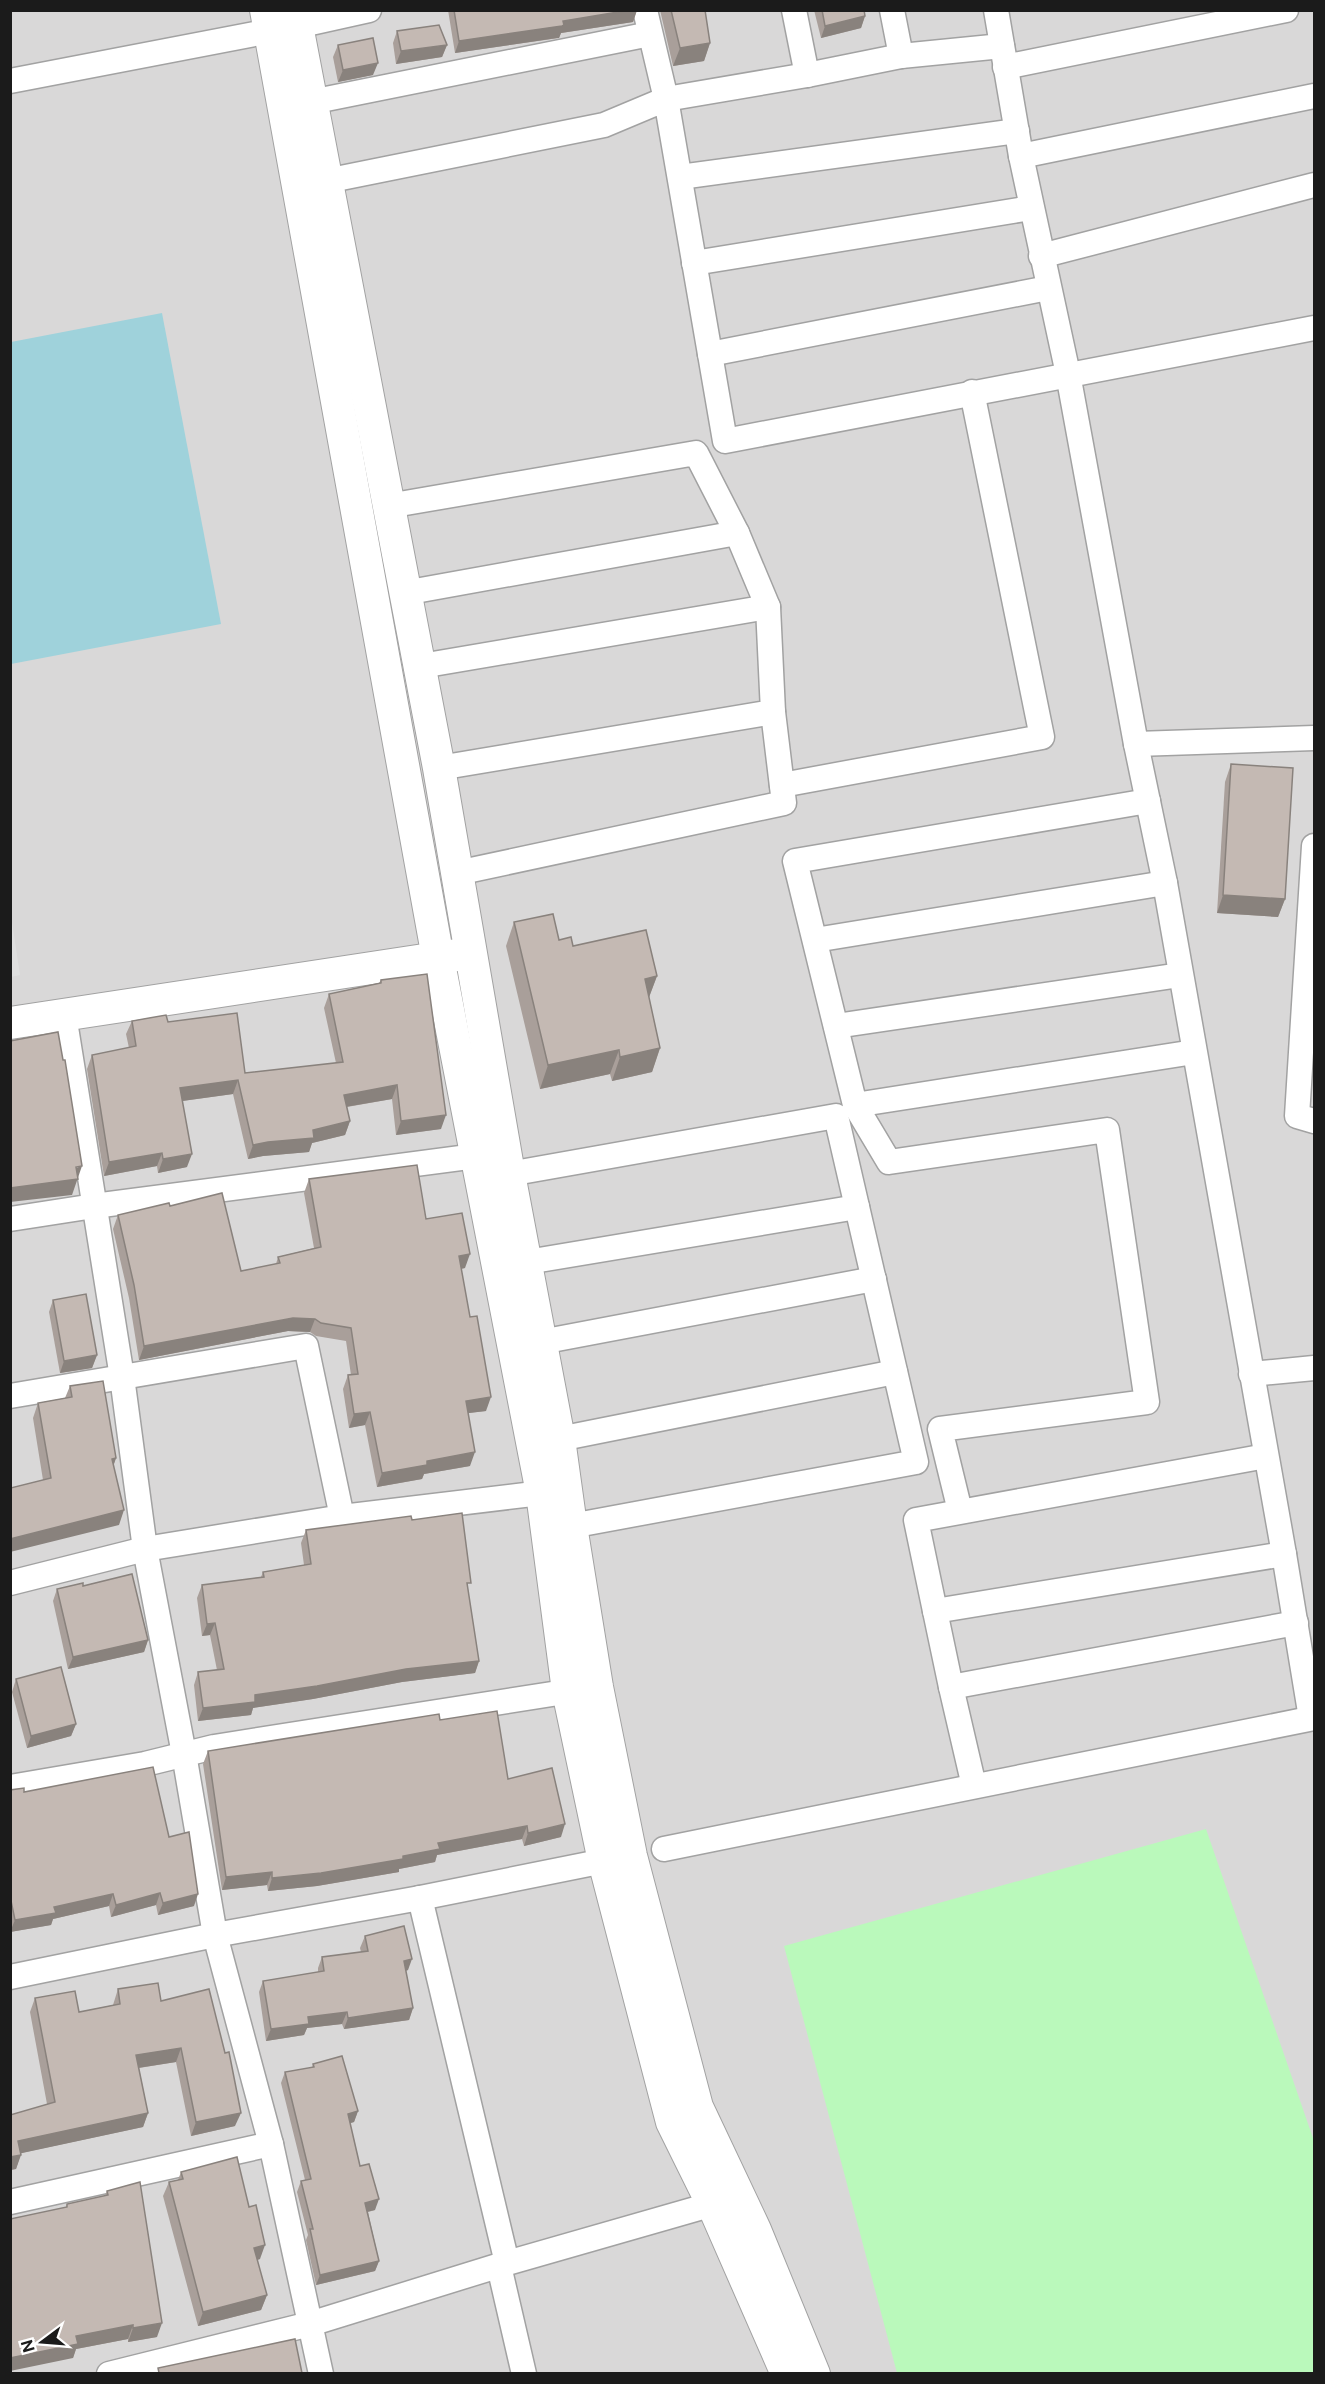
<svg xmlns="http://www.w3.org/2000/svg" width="1325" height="2384" font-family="'Public Sans',sans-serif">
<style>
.residential{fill:#d9d8d8}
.park{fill:#baf9bb}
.parking{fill:#dfdfdf}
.water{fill:#9fd2db}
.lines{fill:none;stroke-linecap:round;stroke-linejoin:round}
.minor-casing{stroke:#a2a2a2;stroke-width:27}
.tertiary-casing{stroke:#a2a2a2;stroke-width:34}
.minor{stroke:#fff;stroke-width:24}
.tertiary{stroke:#fff;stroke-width:32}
.wall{fill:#a99f9a}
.shaded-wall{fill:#89827d}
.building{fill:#c4b9b3;stroke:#89827d;stroke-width:1.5}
</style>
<rect width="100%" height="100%" fill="#ede7e0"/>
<rect class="residential" x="11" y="11" width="1303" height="2362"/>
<path class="park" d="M1206,1829L1314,2141V2373H897L784,1946Z"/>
<path class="parking" d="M10,909L20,975L11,977H10Z"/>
<path class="water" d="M162,313L221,624L11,664V342Z"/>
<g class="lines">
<defs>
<g id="minor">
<path d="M645,10L666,99L807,75L901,56L1002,46"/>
<path d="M794,10L807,75"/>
<path d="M892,10L901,56"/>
<path d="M996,10L1021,156L1068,374L1136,744L1165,883L1284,1554L1311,1718"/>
<path d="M297,26L369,10"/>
<path d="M1005,67L1286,10"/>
<path d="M10,81L270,31"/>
<path d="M311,102L650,34"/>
<path d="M1021,156L1314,96"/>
<path d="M680,177L1017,131"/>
<path d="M326,181L604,125L666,99L725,441L1314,328"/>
<path d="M1041,256L1314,185"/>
<path d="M694,263L1031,208"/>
<path d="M710,354L1048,288"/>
<path d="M388,506L696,453L737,533L768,607L421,666"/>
<path d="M404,593L737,533"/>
<path d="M1136,744L1314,738"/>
<path d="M439,768L773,712L768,607"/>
<path d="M782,785L1042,737L972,392"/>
<path d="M1148,801L795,861L855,1105L1194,1052"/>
<path d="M1314,846L1297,1116L1314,1121"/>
<path d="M457,873L784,803L773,712"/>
<path d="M815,940L1165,883"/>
<path d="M64,1015L122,1377L145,1549L184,1754L215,1935L271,2144L321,2374"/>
<path d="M836,1026L1180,975"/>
<path d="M855,1105L889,1162L1107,1130L1147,1402L940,1429L960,1511"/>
<path d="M509,1174L836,1116L916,1462L571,1526"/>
<path d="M10,1219L94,1206L476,1156"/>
<path d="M527,1262L857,1207"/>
<path d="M525,1345L874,1279"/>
<path d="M1251,1374L1314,1368"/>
<path d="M10,1396L306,1346L342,1517"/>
<path d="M559,1439L895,1372"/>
<path d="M10,1583L145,1549L342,1517L558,1491"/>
<path d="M935,1611L916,1520L1266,1456"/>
<path d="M951,1687L935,1611L1284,1554"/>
<path d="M974,1786L951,1687L1296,1623"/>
<path d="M10,1787L145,1764L214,1747L584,1689"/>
<path d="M664,1849L1314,1718"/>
<path d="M420,1898L507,2263"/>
<path d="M10,1977L215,1935L420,1898L619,1858"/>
<path d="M10,2202L271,2144"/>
<path d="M499,2266L524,2374"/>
<path d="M109,2374L310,2324L507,2263L727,2200"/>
</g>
<g id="tertiary">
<path d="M266,10L438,958L542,1493L568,1691L604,1861L672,2122L713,2205L787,2374"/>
<path d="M294,10L439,768L509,1174L559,1439L571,1526L597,1687L631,1856L697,2107L755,2230L814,2374"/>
<path d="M10,1023L457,955"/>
</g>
</defs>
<use href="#minor" class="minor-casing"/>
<use href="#tertiary" class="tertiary-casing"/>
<use href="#minor" class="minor"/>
<use href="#tertiary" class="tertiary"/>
</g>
<g class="wall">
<path d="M448,10H637L633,22L561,33L559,38L455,53Z"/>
<path d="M660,10H705L710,43L704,61L673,66Z"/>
<path d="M814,10H864L865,16L861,28L821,38Z"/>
<path d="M397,31L447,45L442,57L396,64L393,43Z"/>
<path d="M338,45L373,75L338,82L333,57Z"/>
<path d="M1231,764L1285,899L1278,917L1217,913L1225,782Z"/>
<path d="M514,922L573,946L657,976L649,997L660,1048L652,1072L612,1081L610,1074L540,1089L506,946Z"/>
<path d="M381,980L441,1129L396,1135L392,1099L347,1107L350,1121L345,1135L312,1143L309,1152L263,1156L248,1159L233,1094L182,1101L187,1167L158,1173L157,1166L104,1176L87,1069L92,1055L129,1048L126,1034L132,1021L168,1022L245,1073L336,1063L324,1008L329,994L379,983Z"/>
<path d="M309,1179L426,1219L465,1268L461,1269L486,1411L468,1413L470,1466L424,1474L422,1479L377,1487L365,1425L349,1428L343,1389L348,1375H351L346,1341L316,1336L310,1332L288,1331L139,1360L129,1298L113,1229L118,1215L170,1206L241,1271L276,1264L278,1257L314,1248L304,1193Z"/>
<path d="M53,1300L97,1355L92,1368L60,1373L49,1312Z"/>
<path d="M70,1386L116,1458L113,1466L119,1525L11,1488L43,1480L33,1418L38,1403L65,1398Z"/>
<path d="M412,1520L468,1589L479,1661L475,1673L402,1682L313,1699L253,1708L251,1715L198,1721L194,1685L198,1672L217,1670L210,1635L202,1636L197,1598L202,1585L261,1577L263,1572L304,1565L301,1543L306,1530Z"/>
<path d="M83,1586L148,1640L144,1652L68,1669L53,1601L57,1589Z"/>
<path d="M16,1679L76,1724L71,1736L27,1748L12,1692Z"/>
<path d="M440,1720L508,1779L561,1837L524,1846L522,1839L437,1855L435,1862L399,1869V1872L317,1886L268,1891L267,1885L222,1890L203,1764L208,1751Z"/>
<path d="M10,1790L24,1792L169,1837L194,1906L158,1915L156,1905L111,1917L109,1906L53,1919L51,1925L10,1932Z"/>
<path d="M365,1936L408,1970L406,1971L413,2008L409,2020L344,2029L342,2024L307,2028L304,2035L266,2041L259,1992L263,1981L318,1972V1968L322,1957L361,1952L360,1948Z"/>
<path d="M118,1989L161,2001L235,2126L191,2136L176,2062L139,2068L148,2113L143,2127L21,2153L16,2169L10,2170L47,2104L30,2012L35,1998L79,2012L113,2005Z"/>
<path d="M313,2064L358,2111L354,2122L350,2123L360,2166L375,2210L368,2212L379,2261L375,2271L316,2285L306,2240L308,2235L297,2192L301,2181L305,2180L281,2083L285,2072L312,2068Z"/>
<path d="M181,2172L260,2259L257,2260L267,2295L261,2310L198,2326L163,2196L169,2182L178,2180Z"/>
<path d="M107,2191L157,2337L128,2342V2339L76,2349L73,2358L66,2207L67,2204L105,2196Z"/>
</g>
<g class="shaded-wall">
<path d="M630,10H637L633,22L561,33L559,38H557L455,53L459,41L563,21Z"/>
<path d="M865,16L861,28L821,38L825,26Z"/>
<path d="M710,43L704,61L673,66L680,48Z"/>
<path d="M447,45L442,57L396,64L401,51Z"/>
<path d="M378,63L373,75L338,82L343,70Z"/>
<path d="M1223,895L1285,899L1278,917L1217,913Z"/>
<path d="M657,976L648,1000L645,979Z"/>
<path d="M660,1048L652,1072L612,1081L620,1057Z"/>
<path d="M619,1050L610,1074L540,1089L548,1065Z"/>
<path d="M238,1080L233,1094L175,1102L180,1088Z"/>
<path d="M397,1085L392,1099L339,1108L344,1095Z"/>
<path d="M446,1115L441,1129L396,1135L401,1121Z"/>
<path d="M350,1121L345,1135L312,1143L309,1152L263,1156L248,1159L253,1145Z"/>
<path d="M162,1153L157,1166L104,1176L109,1162Z"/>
<path d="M192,1154L187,1167L158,1173L163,1159Z"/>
<path d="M82,1166L72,1195L10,1202V1188Z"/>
<path d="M470,1254L465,1268L454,1270L459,1256Z"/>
<path d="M293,1318L315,1319L310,1332L288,1331L139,1360L144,1346Z"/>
<path d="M97,1355L92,1368L60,1373L64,1361Z"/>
<path d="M491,1397L486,1411L461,1414L466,1401Z"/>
<path d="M370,1412L365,1425L349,1428L354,1414Z"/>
<path d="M475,1452L470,1466L424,1474L422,1479L377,1487L382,1473L427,1461Z"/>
<path d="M116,1458L111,1473L112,1459Z"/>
<path d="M124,1510L119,1525L10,1552V1539Z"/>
<path d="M215,1623L210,1635L202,1636L207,1624Z"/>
<path d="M148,1640L144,1652L68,1669L73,1657Z"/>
<path d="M479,1661L475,1673L402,1682L313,1699L253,1708L251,1715L198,1721L203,1708L255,1695L406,1669Z"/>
<path d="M76,1724L71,1736L27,1748L31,1736Z"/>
<path d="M565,1824L561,1837L524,1846L528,1833Z"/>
<path d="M527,1826L522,1839L437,1855L435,1862L399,1869V1872L317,1886L268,1891L272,1878L403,1856L438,1843Z"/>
<path d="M272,1872L267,1885L222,1890L226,1877Z"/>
<path d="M160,1893L156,1905L111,1917L116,1905Z"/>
<path d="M113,1894L109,1906L53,1919L51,1925L10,1932L15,1920L54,1907Z"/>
<path d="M198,1894L194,1906L158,1915L163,1903Z"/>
<path d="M412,1959L408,1970L400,1972L404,1961Z"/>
<path d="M413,2008L409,2020L344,2029L348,2018Z"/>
<path d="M347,2012L342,2024L307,2028L304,2035L266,2041L271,2029L308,2017Z"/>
<path d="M181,2048L176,2062L131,2069L136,2055Z"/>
<path d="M358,2111L354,2122L344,2125L348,2114Z"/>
<path d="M148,2113L143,2127L13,2155L18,2141Z"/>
<path d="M241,2113L235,2126L191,2136L196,2122Z"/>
<path d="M21,2155L16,2169L10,2170V2157Z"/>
<path d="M379,2199L375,2210L362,2213L365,2203Z"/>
<path d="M265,2245L260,2259L249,2262L254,2248Z"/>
<path d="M379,2261L375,2271L316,2285L320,2275Z"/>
<path d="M267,2295L261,2310L198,2326L203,2312Z"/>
<path d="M162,2323L157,2337L128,2342L133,2328Z"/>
<path d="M133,2325L128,2339L76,2349L73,2358L10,2371V2358L76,2336Z"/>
</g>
<g class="building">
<path d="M454,10H630L563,21L564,25L562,26L459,41Z"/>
<path d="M671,10H705L710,43L680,48Z"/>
<path d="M822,10H864L865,16L825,26Z"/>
<path d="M439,25L447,45L401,51L397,31Z"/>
<path d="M373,38L378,63L343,70L338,45Z"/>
<path d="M1231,764L1293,768L1285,899L1223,895Z"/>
<path d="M553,914L559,940L571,937L573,946L646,930L657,976L645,979L660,1048L620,1057L619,1050L548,1065L514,922Z"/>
<path d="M427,974L446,1115L401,1121L397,1085L344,1095L350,1121L313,1130L314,1138L268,1142L253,1145L238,1080L180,1088L192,1154L163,1159L162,1153L109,1162L92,1055L136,1046L132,1021L166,1015L168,1022L237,1013L245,1073L343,1062L329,994L381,983V980Z"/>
<path d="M58,1032L63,1060H65L82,1166L76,1167L78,1179L10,1188V1041Z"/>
<path d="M417,1165L426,1219L462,1213L470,1254L459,1256L470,1317L477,1316L491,1397L466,1401L475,1452L427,1461V1465L382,1473L370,1412L354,1414L348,1375L358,1374L351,1328L321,1323L315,1319L293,1318L144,1346L134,1285L118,1215L169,1203L170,1206L222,1193L241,1271L280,1263L278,1257L321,1247L309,1179Z"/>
<path d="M86,1294L97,1355L64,1361L53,1300Z"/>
<path d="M103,1381L116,1458L112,1459L124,1510L10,1539V1486L11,1488L51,1478L38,1403L72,1397L70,1386Z"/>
<path d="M462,1513L471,1583H467L479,1661L406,1669L317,1686L255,1695V1702L203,1708L198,1672L224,1669L215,1623L207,1624L202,1585L264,1577L263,1572L311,1564L306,1530L411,1516L412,1520Z"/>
<path d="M132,1574L148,1640L73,1657L57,1589L83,1583V1586Z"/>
<path d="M61,1667L76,1724L31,1736L16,1679Z"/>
<path d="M497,1711L508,1779L552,1768L565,1824L528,1833L527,1826L438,1843L440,1849L403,1856V1859L321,1873L272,1878V1872L226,1877L208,1751L439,1714L440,1720Z"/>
<path d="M153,1767L169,1837L189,1832L198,1894L163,1903L160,1893L116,1905L113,1894L54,1907L56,1913L15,1920L10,1896V1790L24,1788V1792Z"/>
<path d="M404,1926L412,1959L404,1961L413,2008L348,2018L347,2012L308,2017L309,2024L271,2029L263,1981L324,1971L322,1957L368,1951L365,1936Z"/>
<path d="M158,1983L161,2001L209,1989L225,2053L229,2052L241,2113L196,2122L181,2048L136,2055L148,2113L18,2141L21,2155L10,2157V2115L55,2102L35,1998L75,1991L79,2012L120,2004L118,1989Z"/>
<path d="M342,2056L358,2111L348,2114L360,2166L369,2164L379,2199L365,2203L379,2261L320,2275L310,2229H313L301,2181L311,2179L285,2072L314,2067L313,2064Z"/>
<path d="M237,2157L249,2207L256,2205L265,2245L254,2248L267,2295L203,2312L169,2182L183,2179L181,2172Z"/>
<path d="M140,2182L162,2323L133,2328V2325L76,2336L78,2344L10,2358V2219L67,2207V2204L108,2195L107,2191Z"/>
<path d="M295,2339L302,2373H159L158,2368Z"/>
</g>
<rect width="1325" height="2384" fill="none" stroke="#1b1b1b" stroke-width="24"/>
<g transform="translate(42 2342) rotate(254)" stroke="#ffffff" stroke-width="4.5" paint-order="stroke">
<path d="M0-4.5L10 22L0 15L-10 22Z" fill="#1b1b1b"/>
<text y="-9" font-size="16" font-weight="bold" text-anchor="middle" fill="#1b1b1b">N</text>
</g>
</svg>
